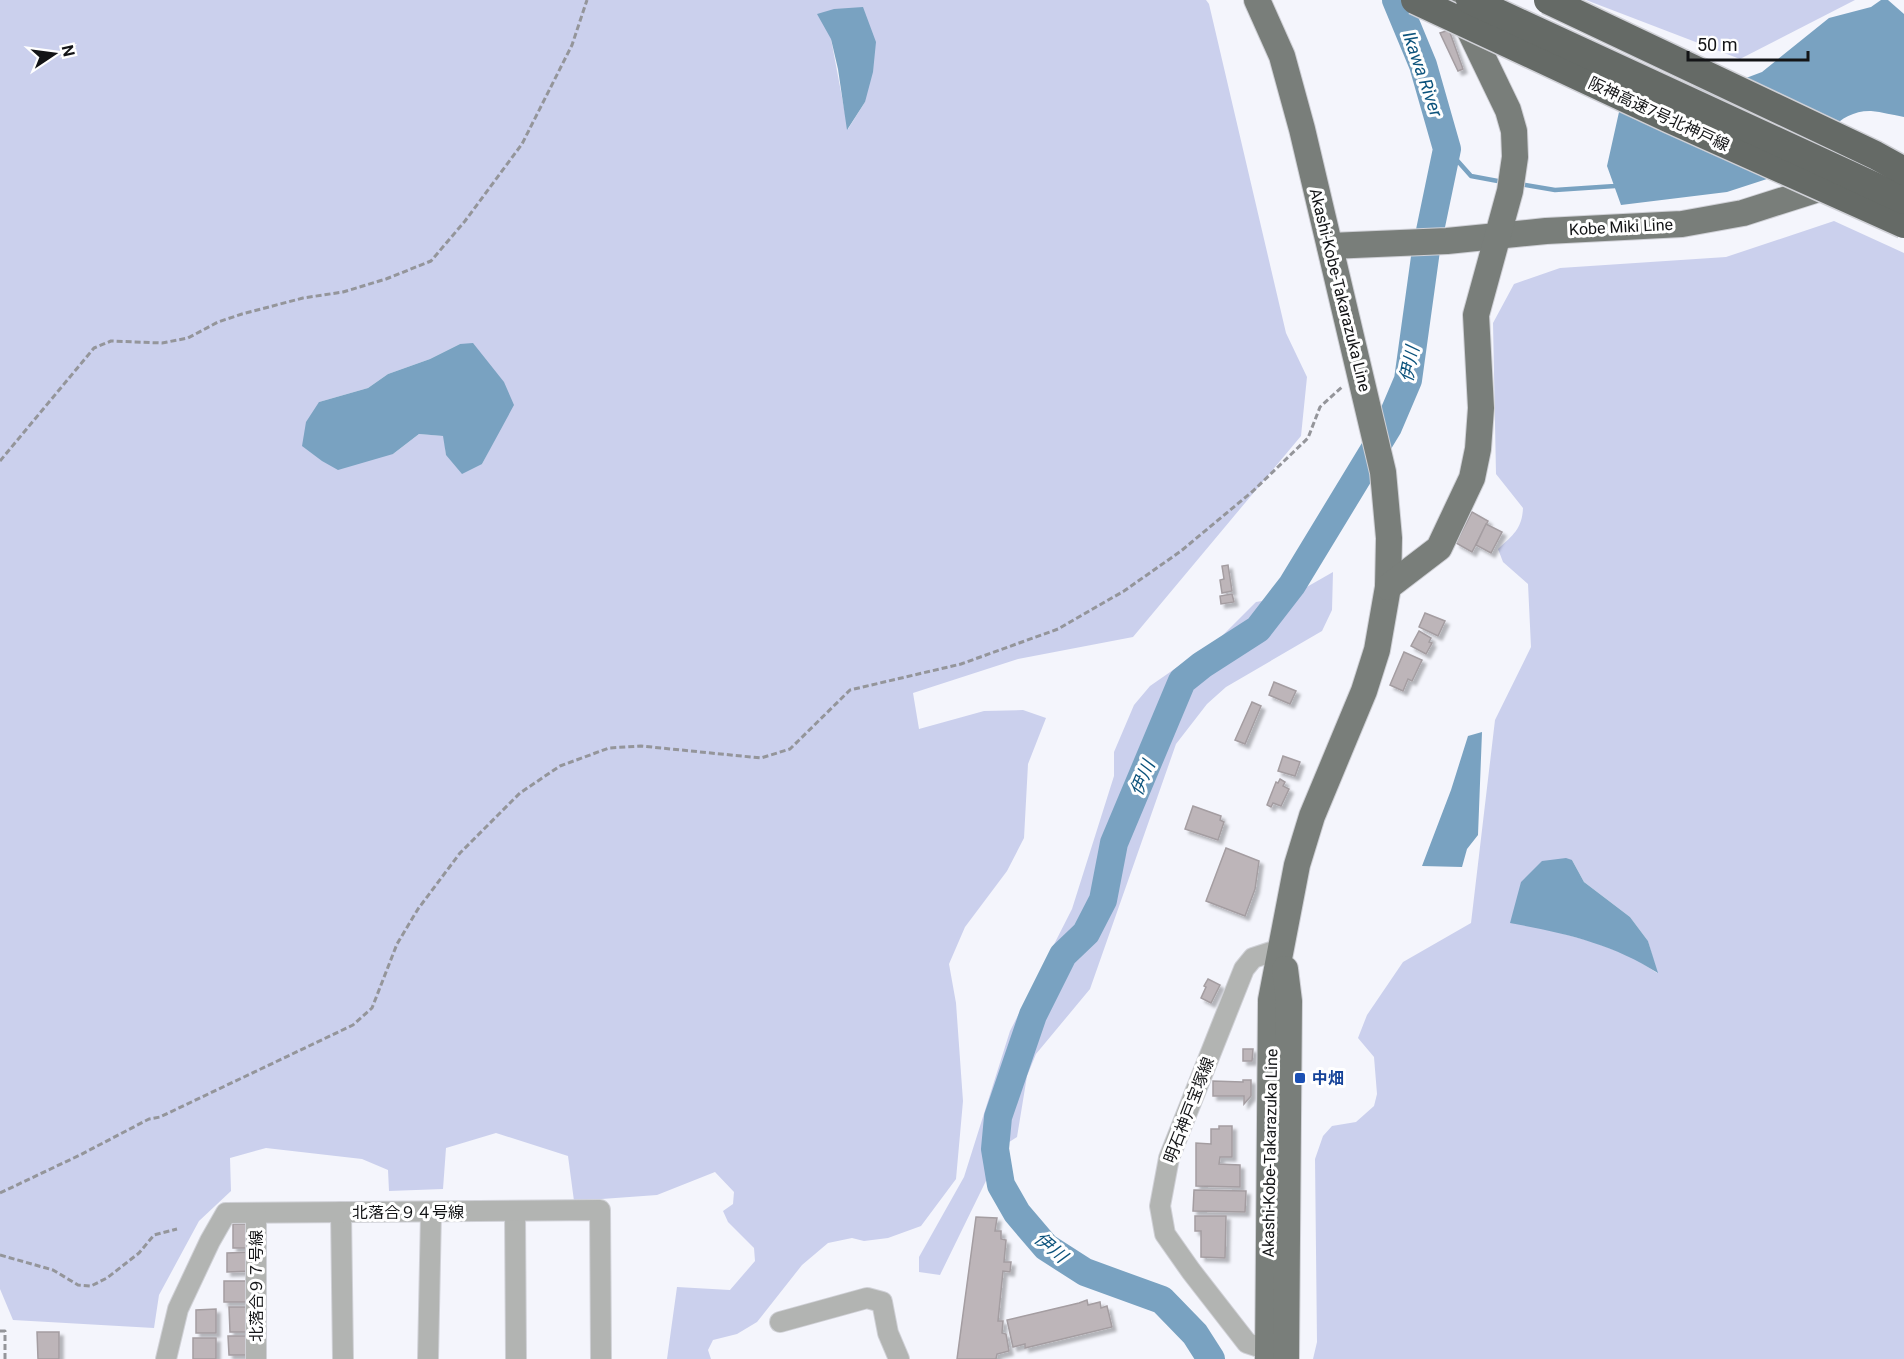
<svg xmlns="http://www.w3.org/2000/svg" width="1904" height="1359" font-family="Roboto,'Noto Sans JP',sans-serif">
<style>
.green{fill:#cbd0ed;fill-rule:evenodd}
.water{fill:#79a2c1}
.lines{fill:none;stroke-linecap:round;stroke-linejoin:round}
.stream{stroke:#79a2c1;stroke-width:4.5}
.river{stroke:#79a2c1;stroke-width:28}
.building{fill:#bdb5b9;stroke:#a49da1;stroke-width:1.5;filter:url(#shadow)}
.minor-casing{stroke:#d0d1d7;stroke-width:22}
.major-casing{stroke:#d0d1d7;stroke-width:28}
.path{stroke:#94959a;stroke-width:3;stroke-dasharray:6 3;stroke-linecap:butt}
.minor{stroke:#b2b4b2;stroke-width:20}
.major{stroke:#797e7a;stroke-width:26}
.highway-bridge-casing{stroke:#d0d1d7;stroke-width:31;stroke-linecap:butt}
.highway-bridge{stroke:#656a66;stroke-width:28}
.transit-dot{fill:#1a4fb4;stroke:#fff;stroke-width:2}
.labels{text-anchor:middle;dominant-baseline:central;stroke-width:6;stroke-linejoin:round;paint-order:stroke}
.street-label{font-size:16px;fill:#131416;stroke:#fff}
.transit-label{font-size:16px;font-weight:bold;fill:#164399;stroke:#fff;text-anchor:start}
.water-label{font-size:18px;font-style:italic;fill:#0c537c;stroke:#fff}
</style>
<defs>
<filter id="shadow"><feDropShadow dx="4" dy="4" stdDeviation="1.5" flood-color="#0004"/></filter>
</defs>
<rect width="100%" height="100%" fill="#f4f5fc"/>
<g class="green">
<path d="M0,0H1206L1209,4L1286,333L1307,377L1301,436L1133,637L1018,659L913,693L919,729L984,711L1023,710L1046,718L1028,764L1024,838L1007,871L965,927L949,964L956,1003L963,1101L956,1179L921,1226L888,1238L864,1241L852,1238L828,1243L802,1265L757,1322L737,1334L713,1340L708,1350L711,1359H667L677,1287L730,1290L755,1261L754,1248L728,1222L723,1211L733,1204L734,1192L715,1172L657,1195L574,1201L568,1156L496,1133L446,1148L443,1189L389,1191L388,1170L362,1159L266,1148L230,1158L231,1191L199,1221L159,1295L154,1328L13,1320L0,1289ZM831,39L865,102L848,129ZM460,344L491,446L482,464L446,455L444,436L419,434L393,454L319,402L368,388L388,374L430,359Z"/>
<path d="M1586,0H1855L1740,59Z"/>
<path d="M1834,221L1904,253V1359H1313L1317,1342L1315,1159L1323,1136L1332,1126L1356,1122L1374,1106L1377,1094L1374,1057L1358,1038L1367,1015L1403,962L1471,923L1495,720L1531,647L1528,584L1503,562L1498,549C1513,535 1522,529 1523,508L1496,474L1493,323L1514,284L1560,268L1726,257ZM1572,860L1584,882L1630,917L1648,941L1657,973L1633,957L1593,942L1557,932Z"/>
<path d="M1333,572L1332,610L1322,631L1226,687L1207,704L1176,744L1090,989L1036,1054L1027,1076L1017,1137L1003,1146L940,1275L919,1272V1257L964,1177L1010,1031L1072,909L1114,776V752L1134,705L1150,686L1222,636L1256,602L1291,596Z"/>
</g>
<g class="water">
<path d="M1881,0H1888L1904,14V117C1893,115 1882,112 1871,111C1839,110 1819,140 1807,166L1727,192L1621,205L1607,166L1621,103L1629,95L1738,81L1762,72L1829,18L1871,7Z"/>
<path d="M863,7L876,42L873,72L865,102L847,130L838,69L831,39L817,14L834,9Z"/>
<path d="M473,343L504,382L514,405L482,464L462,474L446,455L443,436L419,434L393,454L338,470L322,461L302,446L306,422L319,402L368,388L388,374L430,359L460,344Z"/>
<path d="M1482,732L1478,835L1467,849L1462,867L1422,866L1451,790L1468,736Z"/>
<path d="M1566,858L1572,860L1584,882L1630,917L1648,941L1658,973C1611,943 1564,933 1510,923L1521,882L1542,861Z"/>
</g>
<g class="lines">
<g class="stream">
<path d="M1447,149L1471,176L1503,182"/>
<path d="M1520,184L1555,190L1615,186L1617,183"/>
</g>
<path class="river" d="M1211,1359L1195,1334L1162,1300L1085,1272L1046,1247L1017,1213L1001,1185L995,1149L998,1117L1033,1015L1063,955L1086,933L1103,900L1114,843L1182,681L1202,665L1258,629L1292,585L1388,427L1408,380L1426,250L1447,149L1423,65L1396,0"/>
</g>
<g class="building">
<path d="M1449,30L1463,69L1458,71L1440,33Z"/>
<path d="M1472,512L1488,521L1472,552L1456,543Z"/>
<path d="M1486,524L1502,532L1491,553L1476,545Z"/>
<path d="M1228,565L1232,591L1222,593L1220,580L1224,579L1222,566Z"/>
<path d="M1232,594L1234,602L1221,604L1220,596Z"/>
<path d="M1425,613L1445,621L1438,636L1419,627Z"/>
<path d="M1419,631L1431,638L1429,642L1432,643L1426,654L1411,646Z"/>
<path d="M1404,652L1422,660L1412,681L1408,679L1403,691L1390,685Z"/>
<path d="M1274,682L1296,691L1290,704L1269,695Z"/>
<path d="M1252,702L1261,706L1245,744L1235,740Z"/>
<path d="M1283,756L1300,762L1295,776L1278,771Z"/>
<path d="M1280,779L1285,782L1283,786L1289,789L1281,806L1273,803L1271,807L1267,805L1276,782L1278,783Z"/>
<path d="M1193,806L1221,816L1220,820L1224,822L1218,840L1185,829Z"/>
<path d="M1226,848L1259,861L1255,889L1245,916L1206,901Z"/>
<path d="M1208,979L1220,985L1211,1003L1201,998L1206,987L1204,986Z"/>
<path d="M1243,1049H1253L1252,1061H1243Z"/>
<path d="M1243,1080H1251V1096L1244,1104V1096H1213V1081L1243,1082Z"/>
<path d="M1219,1126H1232V1157H1220L1219,1164L1240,1165V1187L1196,1186V1143L1211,1144V1129H1219Z"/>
<path d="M1194,1190L1246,1191L1245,1212L1193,1211Z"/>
<path d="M1195,1216H1226L1225,1258L1201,1257V1231H1195Z"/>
<path d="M976,1217L997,1218L995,1231H1001V1239L1006,1240L1004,1262H1011L1010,1272L1003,1271L998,1321H1003L1002,1333L1006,1334L1009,1351L997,1354L996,1359H957Z"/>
<rect x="233" y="1224" width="20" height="24"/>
<path d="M252,1252V1271L227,1272V1253Z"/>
<rect x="224" y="1281" width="23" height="21"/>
<path d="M1087,1300L1088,1305L1100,1302L1101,1308L1107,1306L1112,1327L1025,1348V1344L1013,1347L1007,1320L1079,1303Z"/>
<path d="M229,1307H251V1332H230Z"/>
<path d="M216,1309V1333H196V1310Z"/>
<path d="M37,1332H59V1359H38Z"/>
<path d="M228,1336H250V1355H229Z"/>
<rect x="193" y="1338" width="23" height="21"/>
</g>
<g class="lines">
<defs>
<g id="minor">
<path d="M515,1211L516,1359"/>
<path d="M341,1212L343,1359"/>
<path d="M780,1322L867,1298L882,1302L888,1333L899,1359"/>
<path d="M1281,1350H1268L1247,1343L1191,1271L1165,1234L1160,1206L1169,1158L1244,969L1253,958L1283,948"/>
<path d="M166,1359L178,1309L210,1241L226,1213L600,1210L601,1359"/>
<path d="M256,1359V1213"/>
<path d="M428,1359L431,1212"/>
</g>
<g id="major">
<path d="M1257,0L1282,56L1302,129L1383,472L1389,538L1388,587L1377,650L1364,691L1312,816L1297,865L1271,1000L1268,1359"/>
<path d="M1330,246L1447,241L1546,231L1682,224L1743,213L1834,184"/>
<path d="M1388,587L1439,548L1472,478L1478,449L1481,408L1476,315L1510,191L1515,157L1514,131L1508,110L1455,0"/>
<path d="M1285,969L1289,1001L1286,1359"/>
</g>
</defs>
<use href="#minor" class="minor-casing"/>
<use href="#major" class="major-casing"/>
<g class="path">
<path d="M0,461L94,348L111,341L162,343L188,338L218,322L242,314L303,298L343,292L386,279L431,261L465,221L522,144L572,45L587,0"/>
<path d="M0,1193L80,1155L149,1119L160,1117L353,1025L372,1008L397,944L418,909L460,853L520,793L560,766L609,748L641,746L761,758L790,749L850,690L961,664L1058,629L1124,591L1181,551L1253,491L1308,438L1320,407L1343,386"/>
<path d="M0,1255L53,1270L78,1285L91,1286L107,1278L139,1253L154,1235L177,1229"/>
<path d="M0,1331H5V1359"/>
</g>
<use href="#minor" class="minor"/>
<use href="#major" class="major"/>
<defs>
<g id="highway-bridge">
<path d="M1415,0L1670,119L1904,224"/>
<path d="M1470,0L1904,200"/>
<path d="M1548,0L1875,155L1904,171"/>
</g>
</defs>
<use href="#highway-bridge" class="highway-bridge-casing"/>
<use href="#highway-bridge" class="highway-bridge"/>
</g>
<rect class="transit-dot" x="1294" y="1072" width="12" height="12" rx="3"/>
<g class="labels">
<g class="street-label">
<text transform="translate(1659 114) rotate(25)">阪神高速7号北神戸線</text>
<text transform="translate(1621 227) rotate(-3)">Kobe Miki Line</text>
<text transform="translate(1340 290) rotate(76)">Akashi-Kobe-Takarazuka Line</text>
<text transform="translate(1189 1110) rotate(-69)">明石神戸宝塚線</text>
<text transform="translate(1270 1153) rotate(-89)">Akashi-Kobe-Takarazuka Line</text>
<text x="408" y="1212">北落合９４号線</text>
<text transform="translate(256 1286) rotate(-90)">北落合９７号線</text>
</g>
<g class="transit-label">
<text x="1312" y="1078">中畑</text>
</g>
<g class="water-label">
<text transform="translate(1423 74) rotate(71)">Ikawa River</text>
<text transform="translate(1409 364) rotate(-79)">伊川</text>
<text transform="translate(1142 778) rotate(-67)">伊川</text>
<text transform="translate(1051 1247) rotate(40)">伊川</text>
</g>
</g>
<g transform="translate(54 54) rotate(77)" stroke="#ffffff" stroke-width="4.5" paint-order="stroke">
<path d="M0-4.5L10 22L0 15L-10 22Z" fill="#131416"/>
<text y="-9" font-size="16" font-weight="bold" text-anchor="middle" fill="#131416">N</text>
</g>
<path d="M1688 51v9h120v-9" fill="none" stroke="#131416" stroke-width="3"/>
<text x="1697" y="51" font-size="18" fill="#131416" stroke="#ffffff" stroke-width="4.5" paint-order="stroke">50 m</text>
</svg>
